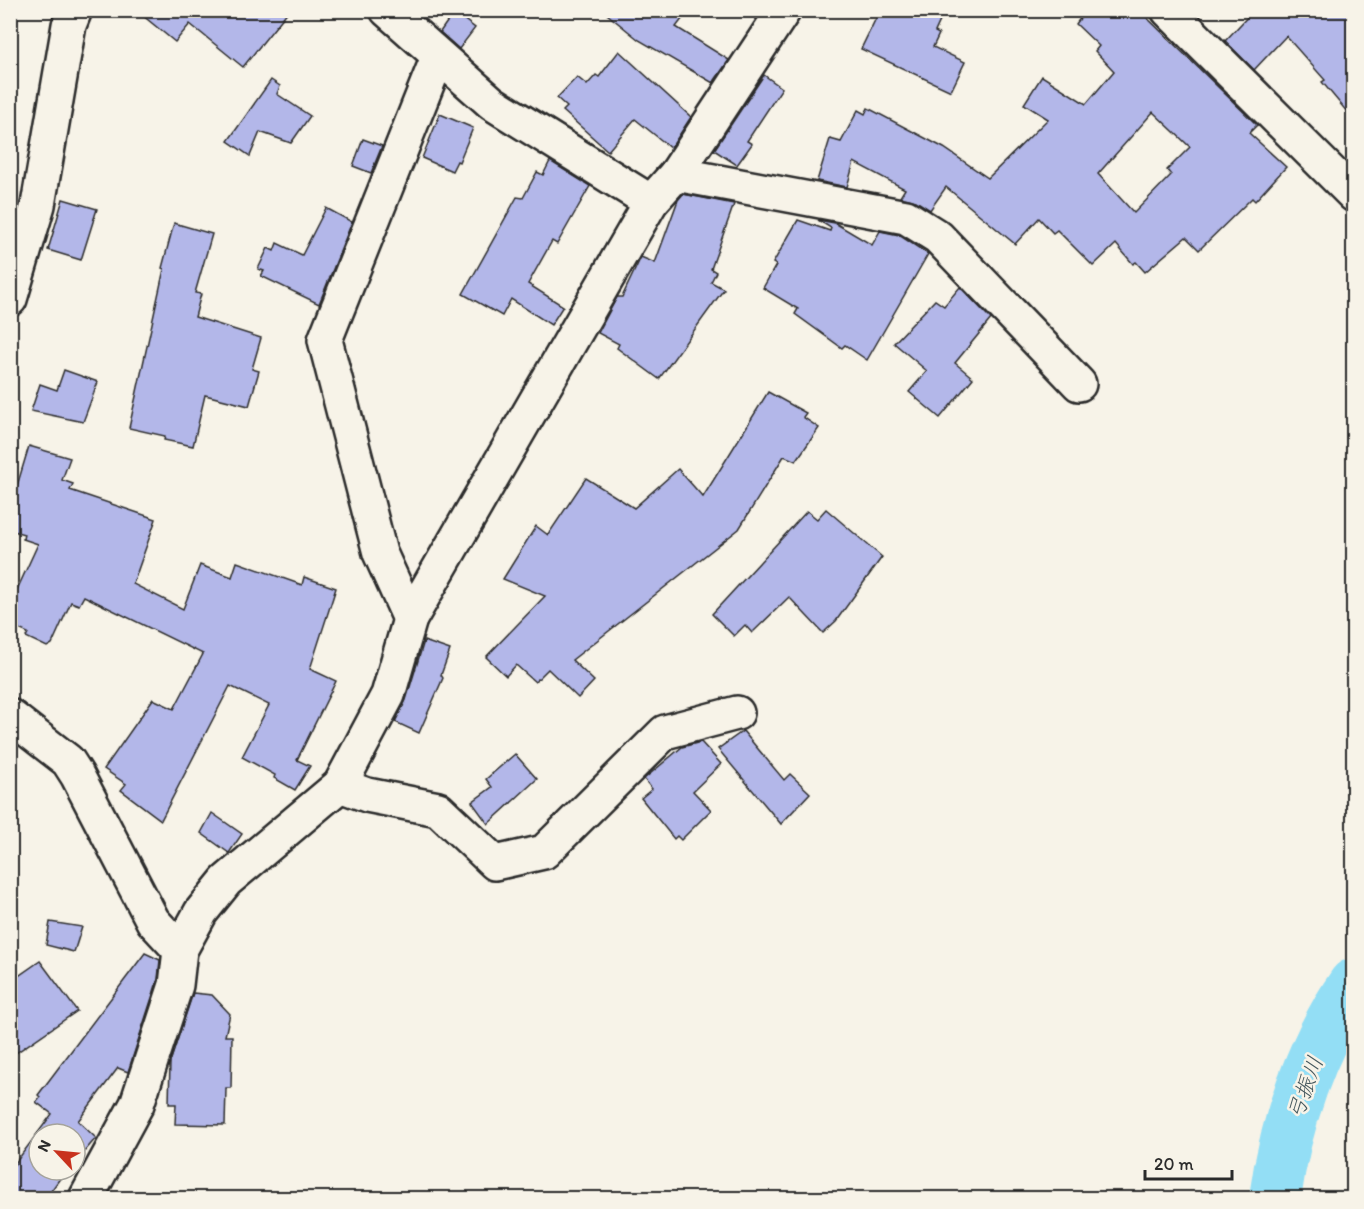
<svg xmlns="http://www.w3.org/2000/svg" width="1364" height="1209" font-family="Itim,'Klee One',sans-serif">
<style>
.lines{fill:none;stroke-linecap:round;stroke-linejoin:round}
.river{stroke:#93def5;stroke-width:52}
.building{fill:#b3b7e9;stroke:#2b2b2b;stroke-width:1.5;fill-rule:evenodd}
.minor-casing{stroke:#2b2b2b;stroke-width:38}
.minor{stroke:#f7f3e8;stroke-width:33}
.labels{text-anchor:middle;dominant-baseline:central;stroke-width:5;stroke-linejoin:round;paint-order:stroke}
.water-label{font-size:22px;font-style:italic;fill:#45585e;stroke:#f7f3e8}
</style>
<rect width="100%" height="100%" fill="#f7f3e8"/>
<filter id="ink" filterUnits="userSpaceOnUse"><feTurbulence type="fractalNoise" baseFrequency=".0167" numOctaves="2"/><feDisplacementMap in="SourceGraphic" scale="12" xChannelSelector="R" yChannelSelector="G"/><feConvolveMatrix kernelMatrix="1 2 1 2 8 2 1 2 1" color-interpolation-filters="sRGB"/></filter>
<g filter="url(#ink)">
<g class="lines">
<path class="river" d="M1275,1198C1285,1124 1311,1046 1354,984"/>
</g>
<g class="building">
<path d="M136,10H289L243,67L190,24L175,42Z"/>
<path d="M602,10H689L676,27L729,60L713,83L639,40Z"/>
<path d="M880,10H945L935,32L939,34L933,47L965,62L951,91L861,49Z"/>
<path d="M1086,10H1139L1257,125L1249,133L1286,167L1255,201L1252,198L1199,250L1186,237L1145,272L1136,262L1133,264L1116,244L1093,266L1057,230L1053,233L1039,218L1015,244L946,187L930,210L916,201L900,197L905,189L854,162L847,187L817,181L830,139L841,142L858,110L865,114L868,108L944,148L988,178L1048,119L1024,104L1042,76L1086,104L1114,71L1095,51L1099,46L1076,24ZM1153,112L1190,147L1167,170L1171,175L1134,213L1098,174Z"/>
<path d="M1254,10H1353V119L1322,82L1325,80L1286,36L1254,70L1225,41Z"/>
<path d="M454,12L475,28L459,49L440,32Z"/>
<path d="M619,51L691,117L671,148L635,119L608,151L563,111L567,107L557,98L577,77L587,85L596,75L599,77Z"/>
<path d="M764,75L782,88L747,141L752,144L737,165L714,150Z"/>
<path d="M271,80L280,86L277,94L310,116L291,143L260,132L250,156L228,141Z"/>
<path d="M440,114L473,128L459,162L457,161L452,171L422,158Z"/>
<path d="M363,139L382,146L371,173L353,166Z"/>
<path d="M550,161L590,186L557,244L552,241L528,284L563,306L551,325L511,299L502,316L463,294L517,197L523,198L537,172L543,175Z"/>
<path d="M683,194L734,204L711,269L716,272L711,282L724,289L659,379L617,348L619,344L598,333L617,297H622L641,257L655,263L678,200Z"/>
<path d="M63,199L97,209L81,260L48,250Z"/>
<path d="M326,208L352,222L319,304L261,276L264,271L258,269L268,248L274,251L277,243L302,255Z"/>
<path d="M798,220L830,231L831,228L818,220L835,223L872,245L880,231L899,235L928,254L867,360L845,345L842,348L795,314L798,309L763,288L776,265L773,263Z"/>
<path d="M174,223L212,234L195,293L201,294L195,317L261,338L252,369L259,371L249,406L205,395L193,446L164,440L165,436L129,428L164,269L162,268Z"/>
<path d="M960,287L991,319L955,363L973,378L940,418L909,392L927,371L894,343L935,300L944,306Z"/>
<path d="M64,370L98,382L83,422L31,411L40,384L57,390Z"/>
<path d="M768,392L806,413L803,417L819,428L796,461L784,456L739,529L572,660L594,681L578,698L548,669L535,682L516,665L506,676L486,657L545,596L503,579L536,526L548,535L586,478L634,508L678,469L703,497Z"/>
<path d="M29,446L70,458L62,480L73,484L70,490L156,519L133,584L183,609L200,565L232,577L237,562L302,585L304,577L336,588L310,669L336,681L297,760L310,766L295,790L274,778L275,775L242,757L269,705L230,686L161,820L121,790L126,784L104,769L153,699L174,709L203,654L84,596L79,605L71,602L52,644L47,647L26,637L28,633L10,625V605L38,544L23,539L24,534L10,530V509Z"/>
<path d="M826,509L882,557L836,621L823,633L789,597L752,633L745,625L734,636L712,614L807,511L817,519Z"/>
<path d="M424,641L450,650L441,675L443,678L419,733L395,722L406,700Z"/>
<path d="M743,731L784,780L790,774L810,793L781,824L718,749Z"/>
<path d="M701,742L721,764L693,791L711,810L681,840L677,836L674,839L641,798L652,789L644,779L682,747Z"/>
<path d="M515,754L537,779L488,824L472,802L492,787L486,779Z"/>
<path d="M212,813L242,834L229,853L201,833Z"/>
<path d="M50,922L82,927L74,952L46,945Z"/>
<path d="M145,953L160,960L158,979L128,1072L118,1068L78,1121L96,1138L78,1159L75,1157V1134H39V1170H66L46,1198H10V1170L52,1114L36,1102L40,1097L38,1095Z"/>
<path d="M40,961L77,1011L10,1057V982Z"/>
<path d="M193,993L212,995L230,1014L225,1036H232L231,1088H226L225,1125L175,1124L176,1104H169L170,1062Z"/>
</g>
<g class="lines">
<defs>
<g id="minor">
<path d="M387,10L492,103L651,202"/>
<path d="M1168,10L1354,195"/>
<path d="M676,174L906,217L938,237L1079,384"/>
<path d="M10,299L38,205L69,25L75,10"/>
<path d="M410,619L380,553L325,340L438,57"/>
<path d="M10,716L68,761L77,775L153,921L180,950"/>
<path d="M340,785L367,795L438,809L495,863L544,852L665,732L737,713"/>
<path d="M86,1198L137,1104L176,985L180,950L201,912L226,881L340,785L388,695L410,619L651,202L676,174L784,10"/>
</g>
</defs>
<use href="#minor" class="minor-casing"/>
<use href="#minor" class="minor"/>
</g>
</g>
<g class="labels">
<g class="water-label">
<text transform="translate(1305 1088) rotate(-70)">弓振川</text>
</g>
</g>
<rect width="1364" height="1209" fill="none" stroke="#f7f3e8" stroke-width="36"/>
<rect x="18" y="18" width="1328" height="1173" fill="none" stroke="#2b2b2b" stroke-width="2" filter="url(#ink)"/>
<g transform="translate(57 1152) rotate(296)"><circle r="28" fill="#f7f3e8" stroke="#a5a39c" stroke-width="1.5"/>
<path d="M0-4.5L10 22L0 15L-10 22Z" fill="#c8321e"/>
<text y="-9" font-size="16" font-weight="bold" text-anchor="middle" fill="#2b2b2b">N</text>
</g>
<path d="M1145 1170v9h87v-9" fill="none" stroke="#2b2b2b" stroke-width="3"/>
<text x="1154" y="1170" font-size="18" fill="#2b2b2b" stroke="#f7f3e8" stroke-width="4.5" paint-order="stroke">20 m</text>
</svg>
